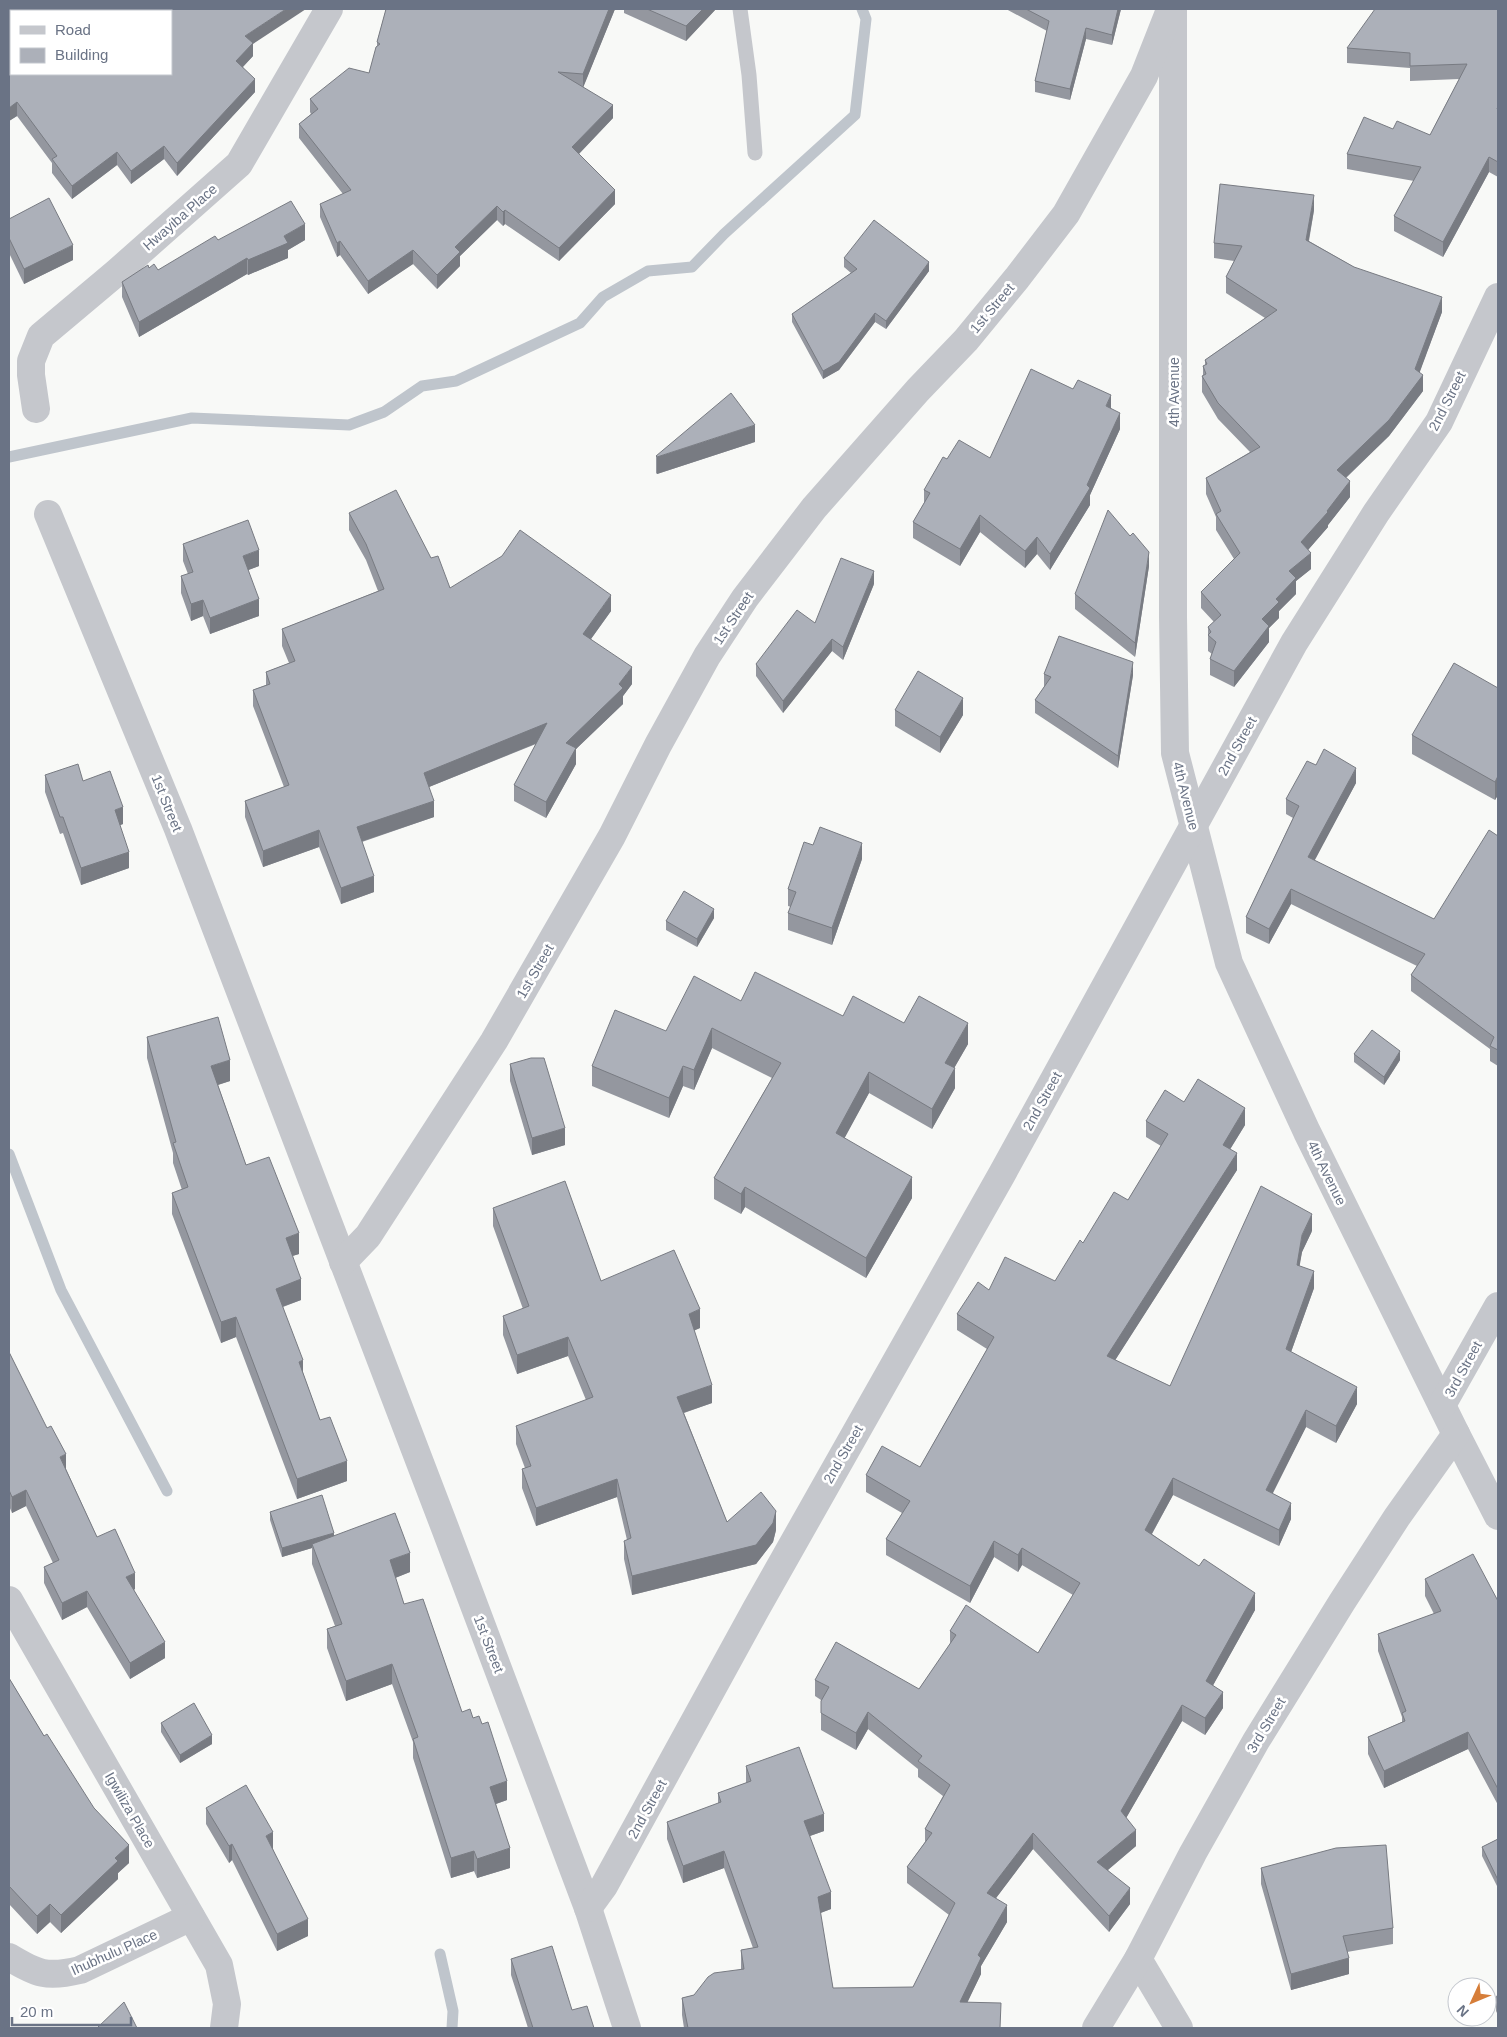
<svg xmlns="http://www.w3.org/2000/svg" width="1507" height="2037" font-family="Arial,sans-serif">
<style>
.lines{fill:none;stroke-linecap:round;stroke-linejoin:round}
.stream{stroke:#bfc5cc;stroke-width:11}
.service{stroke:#c5c7cc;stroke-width:15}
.minor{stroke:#c5c7cc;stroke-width:28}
.wall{fill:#94979f}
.shaded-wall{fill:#787b82}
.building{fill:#acb0b9;stroke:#787b82}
.labels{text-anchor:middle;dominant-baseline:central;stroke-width:5;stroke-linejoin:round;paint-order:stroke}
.street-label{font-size:14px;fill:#6a7385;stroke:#fff}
</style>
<rect width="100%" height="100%" fill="#f8f9f7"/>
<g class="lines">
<g class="stream">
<path d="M9,457L192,418L349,425L384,412L422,386L456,381L580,323L603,297L648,271L692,267L724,234L855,115L866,19L862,9"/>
<path d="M9,1154L61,1290L167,1491"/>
<path d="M440,1954L453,2011L452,2028"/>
</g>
<path class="service" d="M740,9L749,75L755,153"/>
<g class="minor">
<path d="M1173,9V617L1175,753L1229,963L1307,1132L1456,1434L1498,1516"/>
<path d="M36,409L31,375V361L41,336L116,273L239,164L329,9"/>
<path d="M48,514L178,829L445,1528L588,1908L627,2028"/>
<path d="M343,1262L368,1236L494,1041L612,836L658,745L707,656L745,598L814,508L918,390L966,340L1017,278L1066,214L1144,76L1168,15"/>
<path d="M1442,1405L1498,1306"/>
<path d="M9,1600L219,1965L227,2004L224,2028"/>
<path d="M588,1908L604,1886L756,1609L1002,1174L1294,643L1376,513L1439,422L1498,297"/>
<path d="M9,1957C37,1974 47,1978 80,1970L191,1917"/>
<path d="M1138,1959L1179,2028"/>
<path d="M1096,2028L1138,1959L1193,1853L1256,1741L1342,1602L1397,1517L1456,1434"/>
</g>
</g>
<g class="wall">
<path d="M20,9L253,44V56L243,67L255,92L177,176L164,159L131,184L117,165L72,199L52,173V163L17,116L9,121Z"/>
<path d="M386,9H615L583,87L613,118L579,154L615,204L559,261L505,224L503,226L497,220L460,256V266L437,289L413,264L368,294L340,255L337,257L320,217V204L343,194L299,138V124L311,114L310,112V99L369,73L377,46V42Z"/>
<path d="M624,9H716L686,41L624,13Z"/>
<path d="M1006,9H1121L1112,45L1086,39L1070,100L1035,92V81L1047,31Z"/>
<path d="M1498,9V177L1489,172L1443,257L1394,231V216L1414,181L1347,169V154L1393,129L1430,135L1459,79L1410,81V68L1347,63V48Z"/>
<path d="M1314,210L1309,241L1354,267L1442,312L1419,373L1423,391L1389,436L1346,478L1350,497L1328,525V527L1308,550L1311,569L1296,581V594L1279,611V618L1269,628V642L1234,687L1210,675V659L1212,654L1208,651V627L1214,622L1201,608V592L1234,559L1216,530V517L1206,494V478L1250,452L1218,419L1202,392V376H1203V366L1205,365V360L1265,318L1226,293V277L1234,261L1214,258V243Z"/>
<path d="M9,219L73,260L24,284L9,253Z"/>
<path d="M218,240H305L288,250V258L248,275L247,274L139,337L122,297V282L149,268L158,270Z"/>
<path d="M844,258L929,271L886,329L875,322L839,370L823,379L792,322V314L851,273L844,267Z"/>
<path d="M1111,408L1120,429L1090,495V505L1050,570L1037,554L1025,568L980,532L960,566L913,538V522L924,503V490L947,459L990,458Z"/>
<path d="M755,442L657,474L656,473V456Z"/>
<path d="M349,513L431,558L450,588L611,611L591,639L632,684L623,696V704L576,749V764L546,818L514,801V785L536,744L429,787L434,817L362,842L374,892L341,904L319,847L263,867L245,817V801L284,787L253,706V690L266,685V672L289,663L282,646V629L378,591L366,560L349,530Z"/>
<path d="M183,544L259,566L248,570L259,616L210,634L203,616L191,621L181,593V576L188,574L183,561Z"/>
<path d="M1149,566L1135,657L1075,609V594Z"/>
<path d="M874,584L843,660L832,651L783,713L756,676V664L815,623Z"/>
<path d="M1044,674L1133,675L1118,768L1035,713V700L1044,687Z"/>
<path d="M1498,688V795L1495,800L1412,754V735Z"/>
<path d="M895,710L963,715L940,753L895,726Z"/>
<path d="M1316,765L1356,783L1314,860L1434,919L1498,836V1066L1490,1061V1049L1411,991V975L1417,966L1291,904L1269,944L1246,933V917L1293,818L1286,814V799Z"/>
<path d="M45,775L83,781L123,824L120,825L129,868L81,885L63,833L60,834L45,792Z"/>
<path d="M862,859L832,945L788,930V913L791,907L788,906V889Z"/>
<path d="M714,918L697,947L666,930V921Z"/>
<path d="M741,1001L843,1016L904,1023L968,1044L954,1068L955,1088L932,1129L869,1093L844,1138L912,1198L866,1278L745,1207L741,1214L714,1199V1178L772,1078L712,1048L694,1090L683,1086L669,1118L592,1086V1066L666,1031Z"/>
<path d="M147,1037L230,1081L218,1085L246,1165L299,1254L292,1256L301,1300L283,1307L303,1373L320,1420L347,1481L297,1499L236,1337L221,1343L172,1214V1193L182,1190L173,1163V1153L147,1058Z"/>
<path d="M1354,1054L1400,1060L1384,1085L1354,1062Z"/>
<path d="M510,1064L565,1145L532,1155L510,1081Z"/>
<path d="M1184,1102L1245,1125L1230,1149L1237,1170L1115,1360L1170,1386L1312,1231L1302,1252L1299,1266L1314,1288L1291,1352L1357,1404L1336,1443L1306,1427L1272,1493L1291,1519L1279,1546L1173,1495L1152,1534L1255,1610L1213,1685L1223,1708L1205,1735L1182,1721L1126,1818L1136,1846L1108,1870L1130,1904L1109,1932L1033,1849L996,1898L1007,1922L981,1966V1974L967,2002L1001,2028H684L682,2015V1998L694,1995L741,1969V1950L753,1948L724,1868L683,1883L667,1839V1822L718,1804V1793L746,1783V1766L824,1831L810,1836L831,1909L820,1913L833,1988L913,1987L949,1915L907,1883V1867L925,1842V1829L943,1796L918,1777V1769L868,1729L856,1750L821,1730V1700L815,1696V1680L919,1689L950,1645V1631L1038,1653L1073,1595L1022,1565L1018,1572L994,1557L970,1603L886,1555V1539L902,1513L866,1492V1475L920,1467L987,1349L957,1330V1314L989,1290L1055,1281L1083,1243L1128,1200L1161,1146L1146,1137V1121Z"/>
<path d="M493,1208L601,1281L700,1328L694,1330L712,1403L684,1413L727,1522L776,1530L773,1542L756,1564L632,1595L624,1559V1541L627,1540L617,1497L536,1526L522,1488V1469L525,1468L516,1444V1426L586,1400L568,1356L517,1374L503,1335V1316L523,1309L493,1226Z"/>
<path d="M9,1352L66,1469L97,1537L135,1589L134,1590L165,1658L130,1679L87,1607L62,1620L44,1583V1567L53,1563L26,1506L12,1513L9,1506Z"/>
<path d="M270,1512L334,1536L410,1572L395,1578L404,1604L462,1712L473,1718L507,1800L496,1804L510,1868L477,1878L474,1871L451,1878L413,1758V1742L392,1684L346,1701L327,1648V1629L335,1626L312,1564V1548L282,1557L270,1520Z"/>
<path d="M1425,1579L1498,1601V1805L1468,1749L1384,1788L1368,1754V1737L1402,1722V1717L1378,1651V1634L1434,1614L1425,1596Z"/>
<path d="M9,1678L44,1736L129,1863L118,1873V1879L61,1933L50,1922L37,1934L9,1904Z"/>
<path d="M161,1723L212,1744L180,1763L161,1732Z"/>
<path d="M206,1808L273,1849L308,1936L277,1951L232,1860L229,1863L206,1824Z"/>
<path d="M1498,1839V1888L1482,1856V1847Z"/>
<path d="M1261,1868L1393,1928V1944L1347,1952L1349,1974L1291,1990L1261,1884Z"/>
<path d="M511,1959L572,2010L594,2028H528L511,1975Z"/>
<path d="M1498,1995V2015L1496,2011V1996Z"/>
</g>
<g class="shaded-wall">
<path d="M286,9H306L253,44V56L236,74V61L245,36Z"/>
<path d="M609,9H615L583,88V74Z"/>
<path d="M703,9H716L686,41V26Z"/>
<path d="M1118,9H1121L1112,45V35Z"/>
<path d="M1086,28V39L1070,100V89Z"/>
<path d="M255,79V92L177,176V163Z"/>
<path d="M17,102V116L9,121V108Z"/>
<path d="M613,105V118L572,161V147Z"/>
<path d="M164,146V159L131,184V171Z"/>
<path d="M117,152V165L72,199V186Z"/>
<path d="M1489,157V172L1443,257V242Z"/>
<path d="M615,190V204L559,261V248Z"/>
<path d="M1314,195V210L1306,255V240Z"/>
<path d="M497,206V220L460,256V266L437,289V275L455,247Z"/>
<path d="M505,210V224L503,226V212Z"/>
<path d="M305,224V240L288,250V258L248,275V260L284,236Z"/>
<path d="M340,241V255L337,257V243Z"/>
<path d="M73,245V260L24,284V269Z"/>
<path d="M413,250V264L368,294V281Z"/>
<path d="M247,258V274L139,337V322Z"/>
<path d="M929,262V271L886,329V321Z"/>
<path d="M1442,297V312L1415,385V369Z"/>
<path d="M875,313V322L839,370L823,379V371Z"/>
<path d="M1423,375V391L1389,436L1337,486V470Z"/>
<path d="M1111,395V412L1106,406Z"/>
<path d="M1120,413V429L1090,495V505L1050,570V554L1087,485Z"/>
<path d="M755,425V442L657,474V457Z"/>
<path d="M1350,481V497L1328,525V527L1301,558V542Z"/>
<path d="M980,515V532L960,566V549Z"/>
<path d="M1037,537V554L1025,568V551Z"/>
<path d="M259,550V566L243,572V556Z"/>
<path d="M1149,552V566L1135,657V643Z"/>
<path d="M1311,553V569L1296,581V594L1279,611V618L1269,628V642L1234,687V671L1262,619L1276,599L1289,571Z"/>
<path d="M874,571V584L843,660V647Z"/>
<path d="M611,595V611L583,650V634Z"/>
<path d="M259,599V616L210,634V618Z"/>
<path d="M203,600V616L191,621V604Z"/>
<path d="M832,639V651L783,713V701Z"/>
<path d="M1133,662V675L1118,768V756Z"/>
<path d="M632,667V684L623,696V704L576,749V764L546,818V802L566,743L619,684Z"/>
<path d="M963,698V715L940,753V737Z"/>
<path d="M547,723V739L424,789V773Z"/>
<path d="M1356,768V783L1308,873V857Z"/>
<path d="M1498,776V795L1495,800V782Z"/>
<path d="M434,801V817L357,843V827Z"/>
<path d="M123,807V824L115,827V810Z"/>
<path d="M319,830V847L263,867V851Z"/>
<path d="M862,843V859L832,945V928Z"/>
<path d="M129,852V868L81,885V868Z"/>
<path d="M374,876V892L341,904V888Z"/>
<path d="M1291,889V904L1269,944V929Z"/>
<path d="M714,909V918L697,947V939Z"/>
<path d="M968,1023V1044L945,1084V1063Z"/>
<path d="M712,1028V1048L694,1090V1070Z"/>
<path d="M1400,1051V1060L1384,1085V1077Z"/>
<path d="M230,1060V1081L211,1087V1066Z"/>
<path d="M683,1066V1086L669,1118V1098Z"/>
<path d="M955,1068V1088L932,1129V1109Z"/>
<path d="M869,1072V1093L836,1154V1133Z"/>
<path d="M1245,1108V1125L1223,1161V1145Z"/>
<path d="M565,1128V1145L532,1155V1138Z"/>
<path d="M1237,1153V1170L1107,1373V1356Z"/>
<path d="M912,1177V1198L866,1278V1258Z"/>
<path d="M745,1187V1207L741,1214V1194Z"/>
<path d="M1312,1214V1231L1302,1252L1297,1282V1265L1302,1235Z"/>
<path d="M299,1233V1254L286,1258V1238Z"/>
<path d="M1314,1271V1288L1286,1366V1349Z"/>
<path d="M301,1279V1300L276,1309V1289Z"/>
<path d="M700,1309V1328L689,1333V1314Z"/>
<path d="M236,1317V1337L221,1343V1322Z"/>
<path d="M568,1337V1356L517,1374V1355Z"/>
<path d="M303,1360V1381L299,1362Z"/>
<path d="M712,1385V1403L677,1415V1397Z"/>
<path d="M1357,1387V1404L1336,1443V1426Z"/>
<path d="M1306,1410V1427L1266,1507V1490Z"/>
<path d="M66,1454V1470L60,1457Z"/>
<path d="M347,1461V1481L297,1499V1479Z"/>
<path d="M1173,1478V1495L1145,1546V1530Z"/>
<path d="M617,1479V1497L536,1526V1508Z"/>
<path d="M26,1490V1506L12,1513V1497Z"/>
<path d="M1291,1503V1519L1279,1546V1530Z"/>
<path d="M776,1511V1530L773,1542L756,1564L632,1595V1576Z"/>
<path d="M334,1533V1541L312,1544V1548L282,1557V1548Z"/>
<path d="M994,1541V1557L970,1603V1586Z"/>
<path d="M1022,1548V1565L1018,1572V1555Z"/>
<path d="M410,1553V1572L390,1580V1560Z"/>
<path d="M135,1573V1589L126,1593V1577Z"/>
<path d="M87,1591V1607L62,1620V1603Z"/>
<path d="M1255,1593V1610L1206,1698V1681Z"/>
<path d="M165,1642V1658L130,1679V1663Z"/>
<path d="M392,1664V1684L346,1701V1681Z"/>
<path d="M1223,1692V1708L1205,1735V1718Z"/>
<path d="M1182,1705V1721L1121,1827V1811Z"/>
<path d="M868,1712V1729L856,1750V1733Z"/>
<path d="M1468,1732V1749L1384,1788V1771Z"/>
<path d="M212,1735V1744L180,1763V1755Z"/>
<path d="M507,1781V1800L490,1806V1787Z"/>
<path d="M824,1814V1831L804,1838V1821Z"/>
<path d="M1136,1830V1846L1097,1879V1862Z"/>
<path d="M273,1832V1849L266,1853V1836Z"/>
<path d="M1033,1833V1849L987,1910V1893Z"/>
<path d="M232,1844V1860L229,1863V1846Z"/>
<path d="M129,1845V1863L118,1873V1879L61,1933V1915L115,1858Z"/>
<path d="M510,1848V1868L477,1878V1859Z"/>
<path d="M474,1851V1871L451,1878V1858Z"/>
<path d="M724,1851V1868L683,1883V1866Z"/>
<path d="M1130,1888V1904L1109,1932V1916Z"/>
<path d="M831,1892V1909L818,1914V1897Z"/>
<path d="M50,1904V1922L37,1934V1916Z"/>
<path d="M1007,1905V1922L981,1966V1974L960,2018V2002L978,1955Z"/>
<path d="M308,1919V1936L277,1951V1934Z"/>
<path d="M1349,1958V1974L1291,1990V1974Z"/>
</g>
<g class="building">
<path d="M20,9H286L245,36L253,43L236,61L255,79L177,163L164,146L131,171L117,152L72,186L52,159L57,156L17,102L9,108V19L11,17V74H171V11H17Z"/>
<path d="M386,9H609L583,74L558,72L613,105L572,147L615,190L559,248L505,210L503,212L497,206L455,247L460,252L437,275L413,250L368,281L340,241L337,243L320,204L351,190L299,124L318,109L310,99L349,68L369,73L376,47L380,44L377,42Z"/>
<path d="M647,9H703L686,26Z"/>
<path d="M1026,9H1118L1112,35L1086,28L1070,89L1035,81L1049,21Z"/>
<path d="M1375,9H1498V106L1497,109H1498V162L1489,157L1443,242L1394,216L1421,167L1347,154L1364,117L1393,129L1397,121L1430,135L1467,64L1410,66V53L1347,48Z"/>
<path d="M1220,184L1314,195L1306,240L1354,267L1442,297L1415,369L1423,375L1389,420L1337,470L1350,481L1327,511L1328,512L1301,542L1311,553L1289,571L1296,578L1276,599L1279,602L1262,619L1269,626L1234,671L1210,659L1216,642L1208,635L1211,632L1208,627L1221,615L1201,592L1240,553L1216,514L1221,511L1206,478L1260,447L1218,403L1202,376L1206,374L1203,366L1207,364L1205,360L1277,310L1226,277L1242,246L1214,243Z"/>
<path d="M49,198L73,245L24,269L9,238V219Z"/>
<path d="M291,201L305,224L284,236L288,243L248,260L247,258L139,322L122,282L148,265L149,268L154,264L158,270L215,236L218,240Z"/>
<path d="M874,220L929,262L886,321L875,313L839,362L823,371L792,314L857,269L844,258Z"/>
<path d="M1031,369L1073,389L1078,380L1111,395L1106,406L1120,413L1087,485L1090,488L1050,554L1037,537L1025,551L980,515L960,549L913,522L930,493L924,490L943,457L947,459L959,440L990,458Z"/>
<path d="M731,393L755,425L657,457L656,456Z"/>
<path d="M396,490L431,558L438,556L450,588L502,556L520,530L611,595L583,634L632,667L619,684L623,688L566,743L576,748L546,802L514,785L547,723L424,773L434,801L357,827L374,876L341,888L319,830L263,851L245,801L289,785L253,690L270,684L266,672L295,661L282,629L384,589L366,544L349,513Z"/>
<path d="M1108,510L1130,536L1133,533L1149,552L1135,643L1075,594Z"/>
<path d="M248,520L259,550L243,556L259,599L210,618L203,600L191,604L181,576L193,572L183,544Z"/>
<path d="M841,558L874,571L843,647L832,639L783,701L756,664L797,610L815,623Z"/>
<path d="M1059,636L1133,662L1118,756L1035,700L1051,677L1044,674Z"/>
<path d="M1454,663L1498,688V776L1495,782L1412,735Z"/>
<path d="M918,671L963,698L940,737L895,710Z"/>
<path d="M1324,749L1356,768L1308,857L1434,919L1489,830L1498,836V1050L1490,1046L1494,1037L1411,975L1425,954L1291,889L1269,929L1246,917L1299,806L1286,799L1307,761L1316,765Z"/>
<path d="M78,764L83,781L110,771L123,807L115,810L129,852L81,868L63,817H60L45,775Z"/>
<path d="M820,827L862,843L832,928L788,913L796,892L788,889L804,842L813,845Z"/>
<path d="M684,891L714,909L697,939L666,921Z"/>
<path d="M755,972L843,1016L853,996L904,1023L919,996L968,1023L945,1063L955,1068L932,1109L869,1072L836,1133L912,1177L866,1258L745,1187L741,1194L714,1178L781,1063L712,1028L694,1070L683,1066L669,1098L592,1066L615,1010L666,1031L694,976L741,1001Z"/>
<path d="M218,1017L230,1060L211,1066L246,1165L269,1157L299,1233L286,1238L301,1279L276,1289L303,1360L299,1362L320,1420L330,1417L347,1461L297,1479L236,1317L221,1322L172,1193L188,1187L173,1143L176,1142L147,1037Z"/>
<path d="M1372,1030L1400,1051L1384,1077L1354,1054Z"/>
<path d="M531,1058H544L565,1128L532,1138L510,1064Z"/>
<path d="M1198,1079L1245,1108L1223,1145L1237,1153L1107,1356L1170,1386L1261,1186L1312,1214L1302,1235L1297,1265L1314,1271L1286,1349L1357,1387L1336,1426L1306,1410L1266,1490L1291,1503L1279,1530L1173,1478L1145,1530L1199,1566L1204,1559L1255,1593L1206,1681L1223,1692L1205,1718L1182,1705L1121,1811L1136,1830L1097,1862L1130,1888L1109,1916L1033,1833L987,1893L1007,1905L978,1955L981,1958L960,2002L1001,2003L1000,2028H688L682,1998L694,1995L708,1977L714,1973L744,1969L741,1950L758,1947L724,1851L683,1866L667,1822L721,1802L718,1793L751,1781L746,1766L799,1747L824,1814L804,1821L831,1892L818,1897L833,1988L913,1987L955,1903L907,1867L932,1833L925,1829L950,1785L918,1761L922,1756L868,1712L856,1733L821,1713V1701L829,1687L815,1680L836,1642L919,1689L956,1635L950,1631L966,1605L1038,1653L1080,1583L1022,1548L1018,1555L994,1541L970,1586L886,1539L910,1501L866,1475L882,1446L920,1467L994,1337L957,1314L978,1282L989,1290L1005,1257L1055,1281L1080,1240L1083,1243L1114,1192L1128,1200L1168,1134L1146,1121L1165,1090L1184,1102Z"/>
<path d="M565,1181L601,1281L674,1250L700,1309L689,1314L712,1385L677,1397L727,1522L761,1492L776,1511L773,1523L756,1545L632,1576L624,1541L631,1538L617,1479L536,1508L522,1469L531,1466L516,1426L593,1397L568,1337L517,1355L503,1316L529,1306L493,1208Z"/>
<path d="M9,1352L47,1428L51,1426L66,1454L60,1457L97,1537L115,1529L135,1573L126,1577L165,1642L130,1663L87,1591L62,1603L44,1567L59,1560L26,1490L12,1497L9,1490Z"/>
<path d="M322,1495L334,1533L282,1548L270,1512Z"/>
<path d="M395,1513L410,1553L390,1560L404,1604L423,1599L462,1712L470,1709L473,1718L479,1716L482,1724L488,1722L507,1781L490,1787L510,1848L477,1859L474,1851L451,1858L413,1739L418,1737L392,1664L346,1681L327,1629L342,1624L312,1544Z"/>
<path d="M1473,1554L1498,1601V1789L1468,1732L1384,1771L1368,1737L1405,1721L1402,1713L1406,1711L1378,1634L1441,1611L1425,1579Z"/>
<path d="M9,1678L44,1736L47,1734L94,1808L129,1845L115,1858L118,1861L61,1915L50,1904L37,1916L9,1886Z"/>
<path d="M194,1703L212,1735L180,1755L161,1723Z"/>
<path d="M246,1785L273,1832L266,1836L308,1919L277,1934L232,1844L229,1846L206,1808Z"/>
<path d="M1498,1839V1880L1482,1847Z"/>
<path d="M1386,1845L1393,1928L1343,1936L1349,1958L1291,1974L1261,1868L1336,1848Z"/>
<path d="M552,1946L572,2010L587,2006L594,2028H533L511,1959Z"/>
<path d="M124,2002L137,2028H97Z"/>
</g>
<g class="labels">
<g class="street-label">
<text transform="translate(180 217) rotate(-41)">Hwayiba Place</text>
<text transform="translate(992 308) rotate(-50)">1st Street</text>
<text transform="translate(1174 392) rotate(-90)">4th Avenue</text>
<text transform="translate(1447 401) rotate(-63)">2nd Street</text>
<text transform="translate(733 618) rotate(-56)">1st Street</text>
<text transform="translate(1237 746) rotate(-61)">2nd Street</text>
<text transform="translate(1186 796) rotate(76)">4th Avenue</text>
<text transform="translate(167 803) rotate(68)">1st Street</text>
<text transform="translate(535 971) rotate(-60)">1st Street</text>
<text transform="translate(1042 1101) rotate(-61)">2nd Street</text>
<text transform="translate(1327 1173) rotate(64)">4th Avenue</text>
<text transform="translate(1463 1369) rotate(-61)">3rd Street</text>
<text transform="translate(843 1454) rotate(-60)">2nd Street</text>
<text transform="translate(489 1644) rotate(69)">1st Street</text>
<text transform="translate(1266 1725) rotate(-59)">3rd Street</text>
<text transform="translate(647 1809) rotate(-61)">2nd Street</text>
<text transform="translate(130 1810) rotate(60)">Igwiliza Place</text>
<text transform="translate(114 1952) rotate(-24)">Ihubhulu Place</text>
</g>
</g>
<rect width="1507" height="2037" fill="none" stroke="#6a7385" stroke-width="20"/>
<rect x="10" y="10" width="162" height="65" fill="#ffffff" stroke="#c3c7ce"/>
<rect x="20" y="26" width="25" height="8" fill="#c5c7cc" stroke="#c3c7ce"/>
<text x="55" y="35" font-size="15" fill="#6a7385">Road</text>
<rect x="20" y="48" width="25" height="15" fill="#acb0b9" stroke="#c3c7ce"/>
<text x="55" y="60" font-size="15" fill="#6a7385">Building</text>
<g transform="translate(1472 2002) rotate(226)"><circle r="24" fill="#ffffff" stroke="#c3c7ce"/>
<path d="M0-4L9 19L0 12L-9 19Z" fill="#d67e39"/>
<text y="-8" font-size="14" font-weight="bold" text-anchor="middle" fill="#6a7385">N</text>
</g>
<path d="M12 2017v8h119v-8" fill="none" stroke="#6a7385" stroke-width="2.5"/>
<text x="20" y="2017" font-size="15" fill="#6a7385" stroke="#ffffff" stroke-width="4" paint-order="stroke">20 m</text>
</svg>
